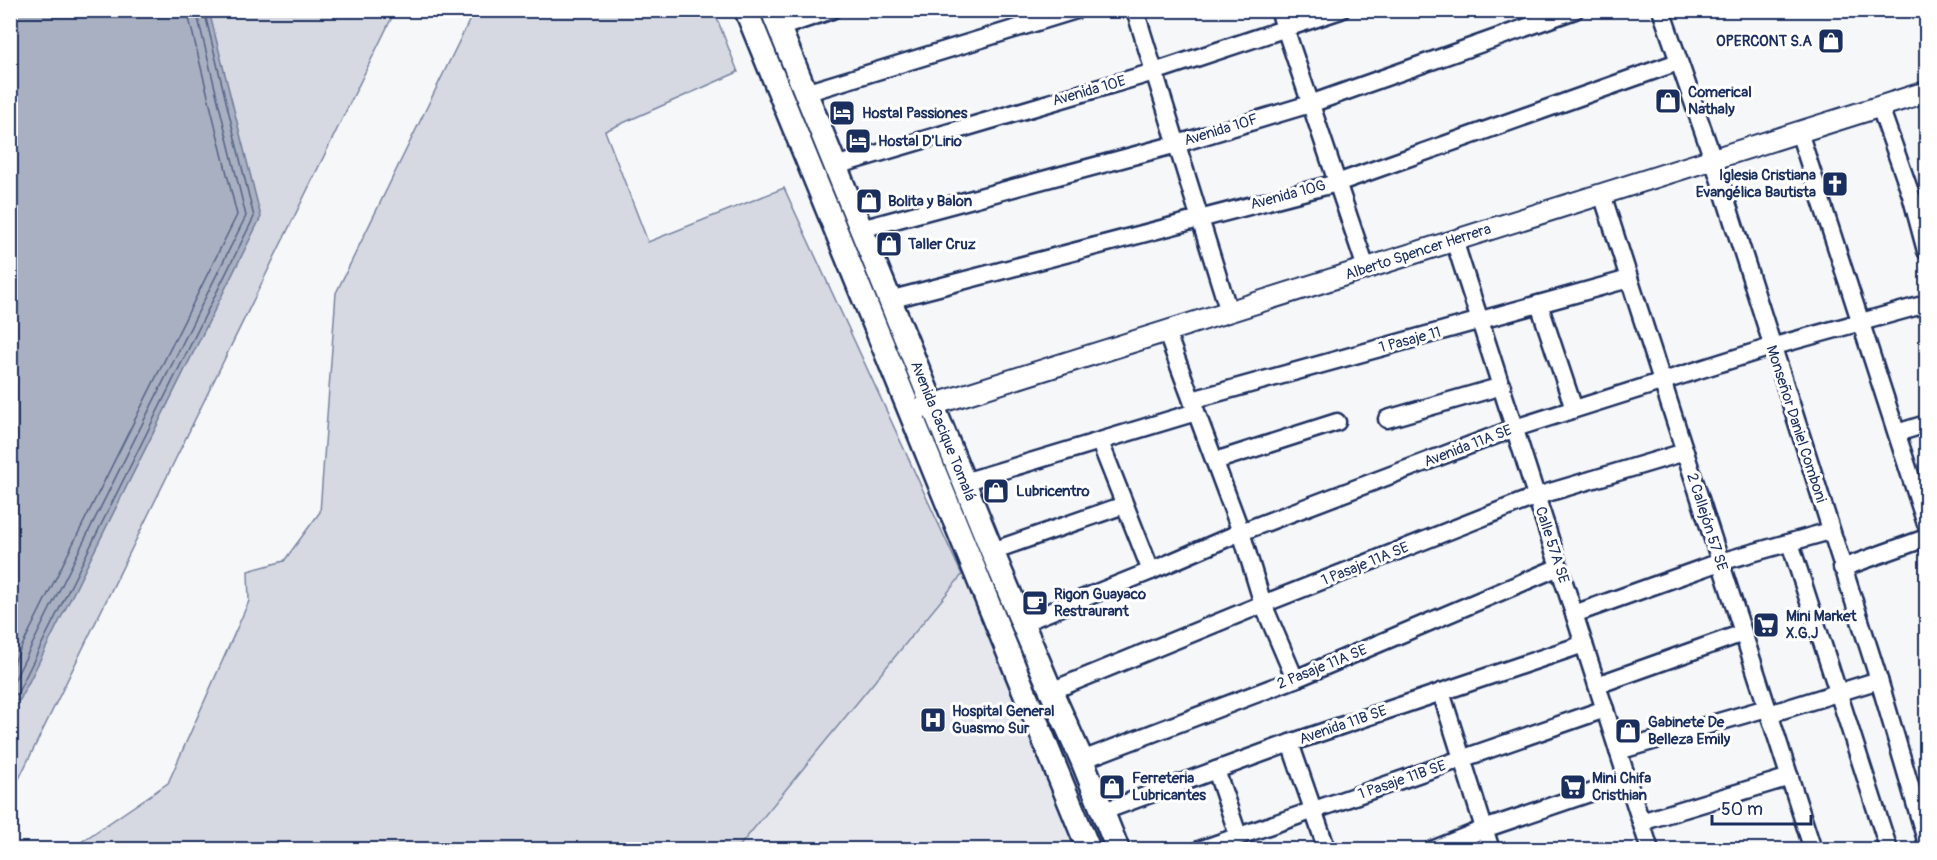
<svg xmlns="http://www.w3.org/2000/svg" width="1937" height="860" font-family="Pangolin,sans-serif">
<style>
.built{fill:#e6e8ee}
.green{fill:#d6d9e2;stroke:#7884a0;stroke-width:1.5}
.water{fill:#a9b0c1;stroke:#707c99;stroke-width:1.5}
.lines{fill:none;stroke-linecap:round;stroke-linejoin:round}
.shore{stroke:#546386;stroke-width:1.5}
.minor-casing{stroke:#1b2f5e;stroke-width:21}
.tertiary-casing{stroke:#1b2f5e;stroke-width:24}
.secondary-casing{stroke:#1b2f5e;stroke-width:27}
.minor{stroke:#fff;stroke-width:16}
.tertiary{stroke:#fff;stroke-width:20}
.secondary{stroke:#fff;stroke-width:22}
.labels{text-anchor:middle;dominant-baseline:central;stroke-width:6;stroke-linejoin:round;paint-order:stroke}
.poi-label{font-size:15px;font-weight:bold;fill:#1b2f5e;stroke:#fff;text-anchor:start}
.street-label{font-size:15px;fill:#1b2f5e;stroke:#fff}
</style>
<rect width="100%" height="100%" fill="#f6f7f9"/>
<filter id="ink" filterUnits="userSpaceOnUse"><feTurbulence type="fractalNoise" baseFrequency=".0167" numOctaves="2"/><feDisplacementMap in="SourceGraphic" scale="12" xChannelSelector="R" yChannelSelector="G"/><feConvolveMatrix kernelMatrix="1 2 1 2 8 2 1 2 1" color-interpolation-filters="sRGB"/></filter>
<g filter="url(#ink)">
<path class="built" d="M962,575L1075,849H737Z"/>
<g class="green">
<path d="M11,11H395L11,795Z"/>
<path d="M474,11H714L738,72L605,131L648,242L784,188L962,575L737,849H71L168,783L249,601L248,571L284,561L320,512L336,293Z"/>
</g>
<path class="water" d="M11,10L209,11L261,217L20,700L11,703Z"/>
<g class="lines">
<g class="shore">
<path d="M10,670L237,215L187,10"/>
<path d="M10,689L246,216L196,10"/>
<path d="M10,697L17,694L254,217L204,10"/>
</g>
<defs>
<g id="minor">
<path d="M1135,10L1229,312"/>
<path d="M1279,10L1366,268"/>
<path d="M1661,10L1713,159L1879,680L1926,840"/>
<path d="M779,28L832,10"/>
<path d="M805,93L1076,10"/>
<path d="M1880,107L1911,195L1926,251"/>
<path d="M1799,132L1926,524"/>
<path d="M835,166L1154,72L1341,10"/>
<path d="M1602,194L1813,850"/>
<path d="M861,229L1177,144L1310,104L1575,10"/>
<path d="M1454,240L1650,850"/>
<path d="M889,300L1337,183L1678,62"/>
<path d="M1539,304L1574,409"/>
<path d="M1166,331L1241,532L1263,604L1295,679"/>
<path d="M1192,400L1629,279"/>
<path d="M1387,419L1502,386"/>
<path d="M1897,433L1926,424"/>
<path d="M1100,442L1151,571"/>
<path d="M1215,461L1337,422"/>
<path d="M964,482L1196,412"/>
<path d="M1790,543L1889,850"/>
<path d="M992,551L1124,505"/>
<path d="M1842,568L1926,538"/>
<path d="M1574,614L1720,562L1830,531"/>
<path d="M1022,623L1151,571L1241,532L1515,428L1771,347L1926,304"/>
<path d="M1597,685L1743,633"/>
<path d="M1051,691L1263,604L1537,496L1685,452"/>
<path d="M1441,692L1491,850"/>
<path d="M1769,714L1879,680"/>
<path d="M1290,743L1327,850"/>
<path d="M1618,751L1767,708"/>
<path d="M1082,760L1295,679L1559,567"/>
<path d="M1216,770L1238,835"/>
<path d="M1104,811L1290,743L1584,644"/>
<path d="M1641,822L1790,777"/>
<path d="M1199,850L1605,709"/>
<path d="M1432,850L1484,829L1628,780"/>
</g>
<path id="tertiary" d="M910,412L1926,92"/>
<g id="secondary">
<path d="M746,10L1089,850"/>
<path d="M772,10L992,551L1051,691L1082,760L1118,850"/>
</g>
</defs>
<use href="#minor" class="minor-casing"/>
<use href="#tertiary" class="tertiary-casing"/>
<use href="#secondary" class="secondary-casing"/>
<use href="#minor" class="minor"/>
<use href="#tertiary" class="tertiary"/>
<use href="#secondary" class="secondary"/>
</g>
</g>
<defs>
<symbol id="shop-square" viewBox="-11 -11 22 22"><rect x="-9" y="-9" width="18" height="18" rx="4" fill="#1b2f5e" stroke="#fff"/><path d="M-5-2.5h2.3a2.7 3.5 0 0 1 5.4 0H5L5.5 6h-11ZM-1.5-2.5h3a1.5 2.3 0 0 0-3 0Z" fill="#fff"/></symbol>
<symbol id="hotel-square" viewBox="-11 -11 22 22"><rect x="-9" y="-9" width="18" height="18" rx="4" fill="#1b2f5e" stroke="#fff"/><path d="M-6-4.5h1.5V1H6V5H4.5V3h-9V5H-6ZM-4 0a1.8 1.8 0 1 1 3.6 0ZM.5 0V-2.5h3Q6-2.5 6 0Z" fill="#fff"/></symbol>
<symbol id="church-square" viewBox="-11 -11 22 22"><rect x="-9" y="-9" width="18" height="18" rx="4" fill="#1b2f5e" stroke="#fff"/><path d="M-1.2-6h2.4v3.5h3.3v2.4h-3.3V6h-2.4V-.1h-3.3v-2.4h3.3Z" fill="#fff"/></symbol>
<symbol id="cafe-square" viewBox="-11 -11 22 22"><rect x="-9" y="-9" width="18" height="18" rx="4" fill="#1b2f5e" stroke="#fff"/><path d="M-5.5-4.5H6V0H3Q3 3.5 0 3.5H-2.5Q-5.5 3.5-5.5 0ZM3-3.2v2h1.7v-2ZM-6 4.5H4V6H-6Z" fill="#fff"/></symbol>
<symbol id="supermarket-square" viewBox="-11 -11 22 22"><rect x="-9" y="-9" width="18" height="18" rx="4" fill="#1b2f5e" stroke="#fff"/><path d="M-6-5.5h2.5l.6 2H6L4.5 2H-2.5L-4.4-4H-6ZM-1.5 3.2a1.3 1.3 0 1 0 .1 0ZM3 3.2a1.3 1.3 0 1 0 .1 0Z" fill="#fff"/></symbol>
<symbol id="hospital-square" viewBox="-11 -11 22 22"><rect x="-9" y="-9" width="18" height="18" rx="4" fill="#1b2f5e" stroke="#fff"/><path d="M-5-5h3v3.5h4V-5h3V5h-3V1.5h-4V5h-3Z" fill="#fff"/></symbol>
</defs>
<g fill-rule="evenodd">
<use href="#shop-square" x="1816" y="26" width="30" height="30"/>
<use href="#shop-square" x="1653" y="86" width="30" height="30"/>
<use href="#hotel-square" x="827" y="98" width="30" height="30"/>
<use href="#hotel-square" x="843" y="126" width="30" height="30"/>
<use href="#church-square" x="1820" y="169" width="30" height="30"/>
<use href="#shop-square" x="854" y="186" width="30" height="30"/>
<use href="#shop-square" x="874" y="229" width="30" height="30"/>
<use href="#shop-square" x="981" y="476" width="30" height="30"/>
<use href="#cafe-square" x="1020" y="588" width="30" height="30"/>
<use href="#supermarket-square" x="1751" y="610" width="30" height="30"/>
<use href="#hospital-square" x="918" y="705" width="30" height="30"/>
<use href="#shop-square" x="1613" y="716" width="30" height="30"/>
<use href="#shop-square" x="1097" y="772" width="30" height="30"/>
<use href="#supermarket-square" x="1558" y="772" width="30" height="30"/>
</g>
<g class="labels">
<g class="poi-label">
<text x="1812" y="41" text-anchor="end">OPERCONT S.A</text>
<text x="1688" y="92">Comerical<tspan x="1688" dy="17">Nathaly</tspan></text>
<text x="862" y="113">Hostal Passiones</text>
<text x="878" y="141">Hostal D'Lirio</text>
<text x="1816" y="175" text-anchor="end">Iglesia Cristiana<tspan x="1816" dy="17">Evangélica Bautista</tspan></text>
<text x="888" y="201">Bolita y Balon</text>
<text x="908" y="244">Taller Cruz</text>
<text x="1016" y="491">Lubricentro</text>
<text x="1054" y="594">Rigon Guayaco<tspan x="1054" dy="17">Restraurant</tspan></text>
<text x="1786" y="616">Mini Market<tspan x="1786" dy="17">X.G.J</tspan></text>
<text x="952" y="711">Hospital General<tspan x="952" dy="17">Guasmo Sur</tspan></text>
<text x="1648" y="722">Gabinete De<tspan x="1648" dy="17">Belleza Emily</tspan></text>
<text x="1132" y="778">Ferreteria<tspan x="1132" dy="17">Lubricantes</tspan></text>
<text x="1592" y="778">Mini Chifa<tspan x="1592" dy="17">Cristhian</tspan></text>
</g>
<g class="street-label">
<text transform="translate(1089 91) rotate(-16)">Avenida 10E</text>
<text transform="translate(1221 130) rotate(-17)">Avenida 10F</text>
<text transform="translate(1288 195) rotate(-15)">Avenida 10G</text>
<text transform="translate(1418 252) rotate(-18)">Alberto Spencer Herrera</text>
<text transform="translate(1410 340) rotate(-15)">1 Pasaje 11</text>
<text transform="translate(1796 424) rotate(72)">Monseñor Daniel Comboni</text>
<text transform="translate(943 431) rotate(68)">Avenida Cacique Tomalá</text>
<text transform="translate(1468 446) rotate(-21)">Avenida 11A SE</text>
<text transform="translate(1707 522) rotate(72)">2 Callejón 57 SE</text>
<text transform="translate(1552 545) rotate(72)">Calle 57A SE</text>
<text transform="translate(1365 564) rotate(-22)">1 Pasaje 11A SE</text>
<text transform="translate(1322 667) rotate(-22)">2 Pasaje 11A SE</text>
<text transform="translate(1343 725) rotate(-19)">Avenida 11B SE</text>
<text transform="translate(1402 780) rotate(-19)">1 Pasaje 11B SE</text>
</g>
</g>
<rect width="1937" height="860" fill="none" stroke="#fff" stroke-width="36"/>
<rect x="18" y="18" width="1901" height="824" fill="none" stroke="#1b2f5e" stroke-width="2" filter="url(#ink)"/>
<path d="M1712 815v9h99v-9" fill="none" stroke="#1b2f5e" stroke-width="3"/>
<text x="1721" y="815" font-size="18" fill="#1b2f5e" stroke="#ffffff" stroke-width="4.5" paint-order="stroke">50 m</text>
</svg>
